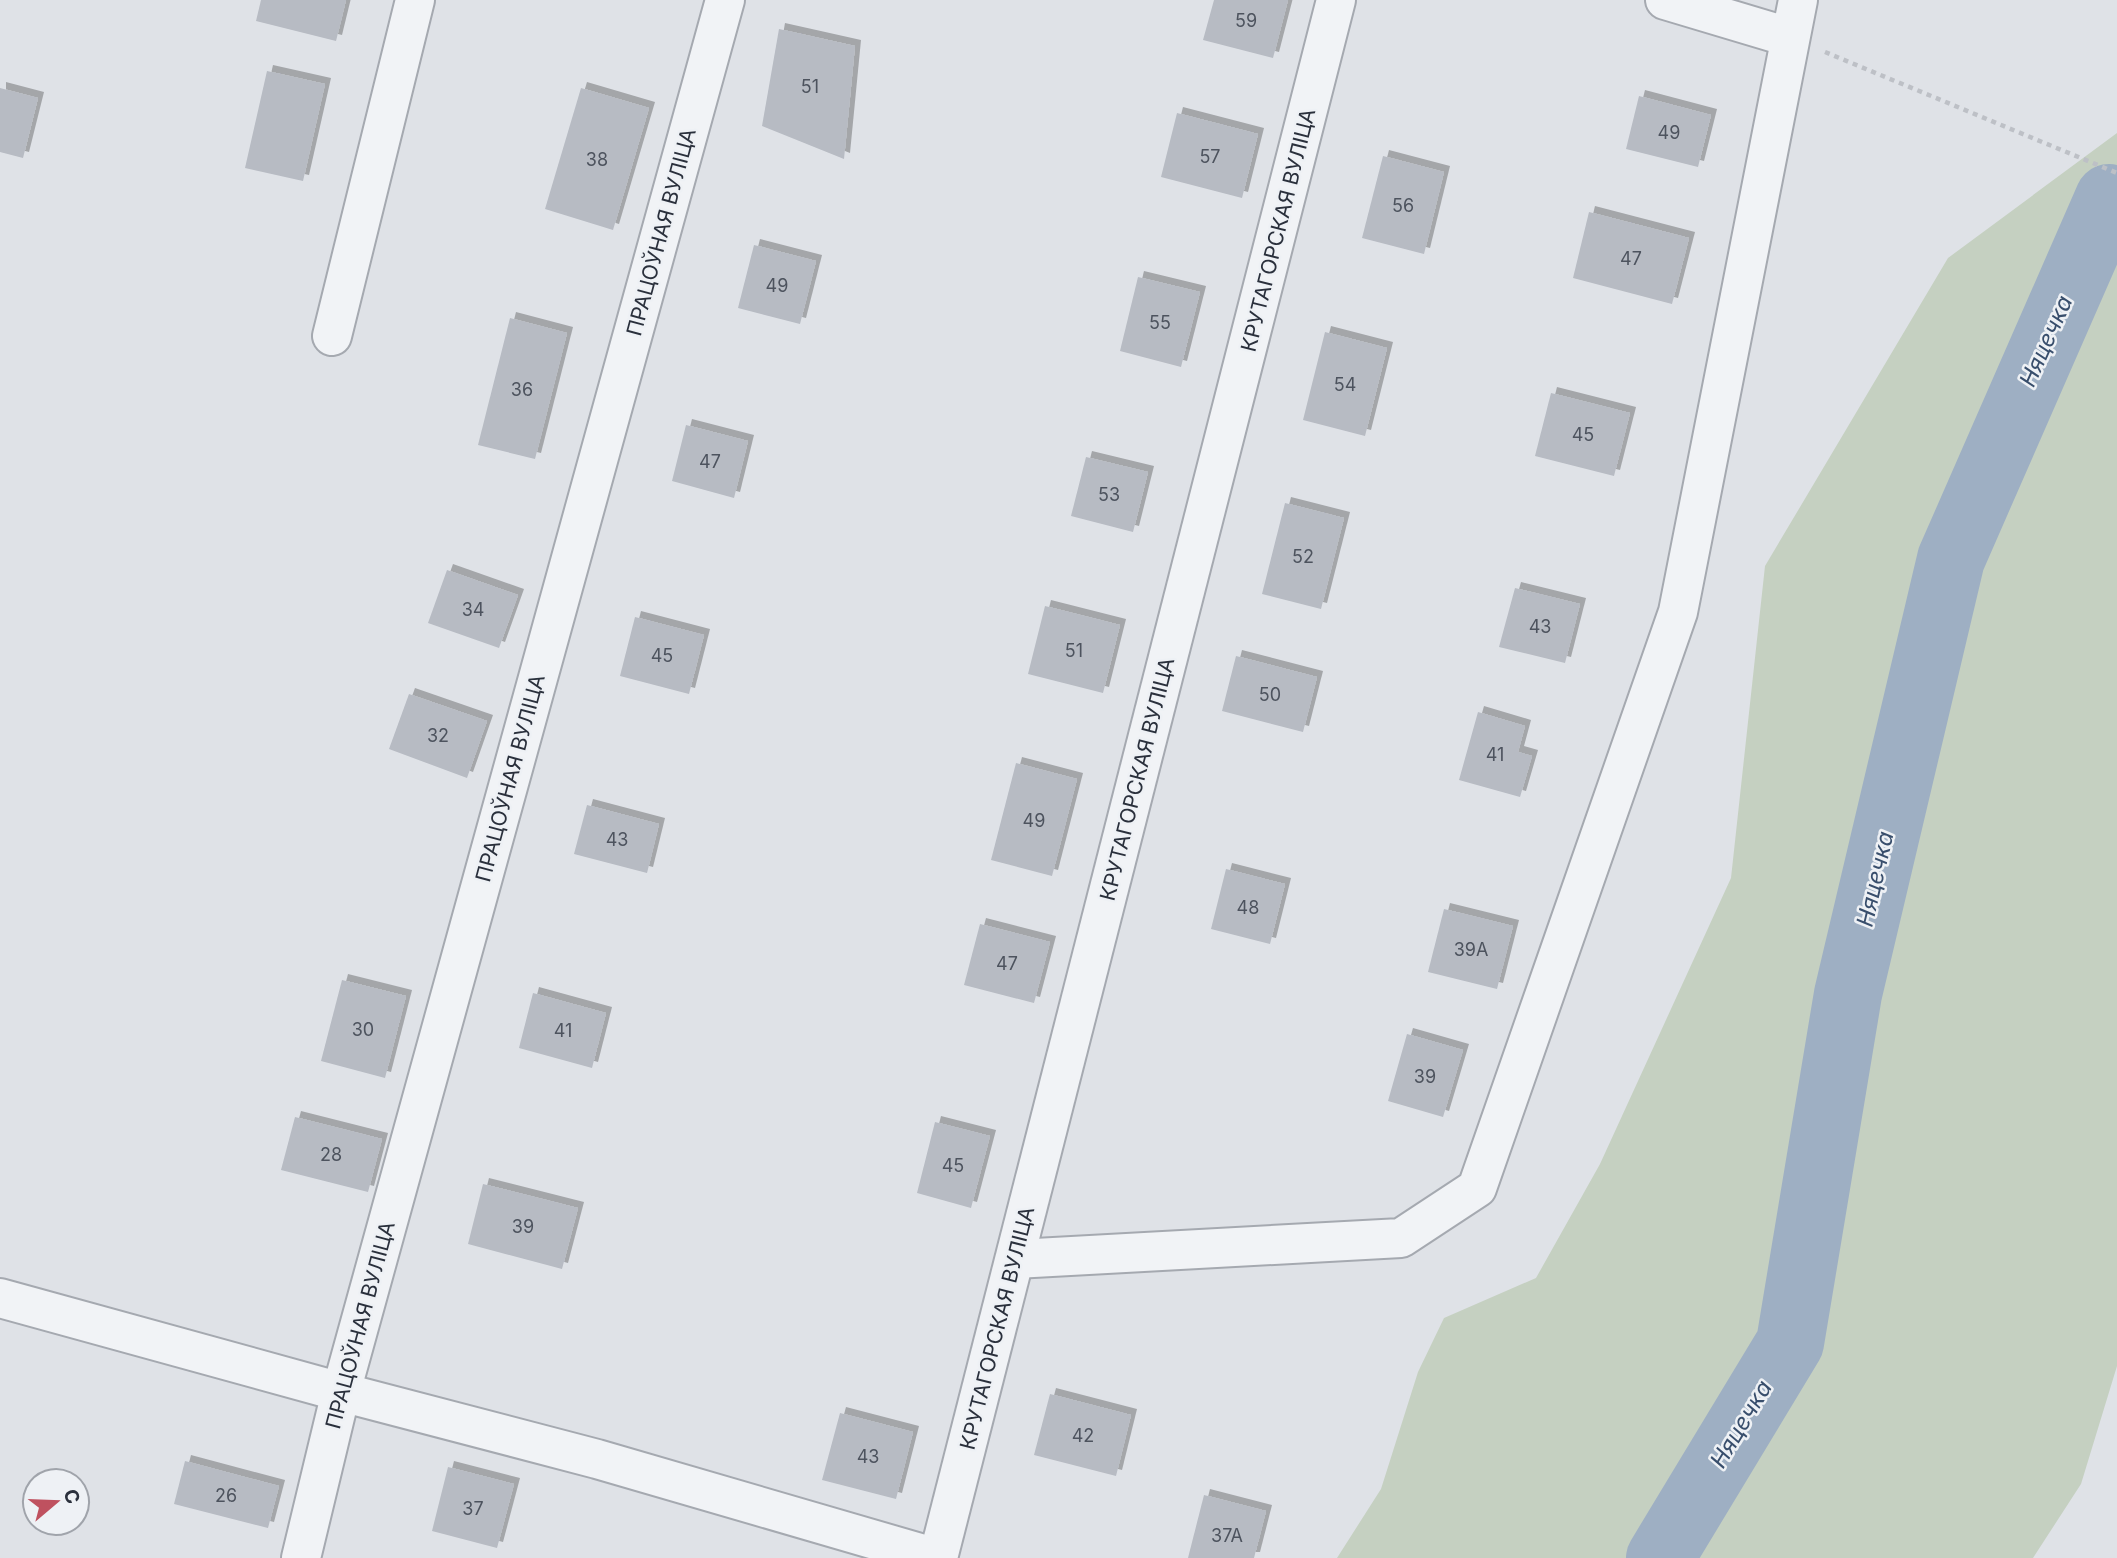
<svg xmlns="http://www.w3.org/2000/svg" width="2117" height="1558" font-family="Inter,sans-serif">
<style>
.green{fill:#c5d0c1}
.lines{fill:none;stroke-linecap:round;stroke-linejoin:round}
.river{stroke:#9eafc3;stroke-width:68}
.building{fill:#b7bbc3;filter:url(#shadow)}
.minor-casing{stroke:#a5a9b0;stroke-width:42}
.path{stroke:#bdc0c6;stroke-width:4.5;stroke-dasharray:5 5;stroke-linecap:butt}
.minor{stroke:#f1f3f6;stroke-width:38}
.labels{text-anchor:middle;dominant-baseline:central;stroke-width:5;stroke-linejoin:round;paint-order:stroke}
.number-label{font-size:18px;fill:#4d535e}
.street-label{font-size:21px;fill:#2a303c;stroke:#eef1f5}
.water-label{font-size:23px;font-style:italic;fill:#384e6c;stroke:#eef1f5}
</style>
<defs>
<filter id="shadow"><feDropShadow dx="6" dy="-6" stdDeviation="0" flood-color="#0004"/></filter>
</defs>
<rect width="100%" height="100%" fill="#dfe2e7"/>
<path class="green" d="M2117,133V1366L2081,1484L2033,1558H1337L1381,1489L1418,1372L1444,1318L1536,1278L1600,1164L1731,878L1765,566L1948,258Z"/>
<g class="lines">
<path class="river" d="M1660,1558L1790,1343L1848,994L1951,559L2109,198"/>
</g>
<g class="building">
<path d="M261,0H346L336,41L256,21Z"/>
<path d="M1214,0H1288L1273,58L1203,40Z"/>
<path d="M779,29L855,46L844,159L762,126Z"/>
<path d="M267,71L325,84L303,181L245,168Z"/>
<path d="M0,88L38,98L23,158L0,152Z"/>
<path d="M581,88L649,108L613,230L545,209Z"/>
<path d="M1639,96L1711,115L1698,167L1626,149Z"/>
<path d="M1177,113L1258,134L1242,198L1161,177Z"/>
<path d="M1383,156L1444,172L1424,254L1362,238Z"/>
<path d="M1589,212L1689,238L1672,304L1573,278Z"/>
<path d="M754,245L816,261L800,324L738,308Z"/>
<path d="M1138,277L1200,292L1181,367L1120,351Z"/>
<path d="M510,318L567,333L535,459L478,445Z"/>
<path d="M1325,332L1387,348L1365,436L1303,420Z"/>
<path d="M1551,393L1630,413L1614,476L1535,456Z"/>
<path d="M686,425L748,441L734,498L672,481Z"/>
<path d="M1086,457L1148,472L1133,532L1071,516Z"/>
<path d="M1285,503L1344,518L1321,609L1262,594Z"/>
<path d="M447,570L518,595L499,648L428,623Z"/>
<path d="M1515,588L1580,604L1565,663L1499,647Z"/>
<path d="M1045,606L1120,625L1103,693L1028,674Z"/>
<path d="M635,617L704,635L689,694L620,676Z"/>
<path d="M1236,656L1317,677L1303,732L1222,711Z"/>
<path d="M409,694L487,721L467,778L389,749Z"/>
<path d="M1478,712L1525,726L1518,752L1532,756L1520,797L1459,780Z"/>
<path d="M1016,763L1077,779L1052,876L991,860Z"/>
<path d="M587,805L659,824L647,873L574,854Z"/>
<path d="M1226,869L1285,884L1270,944L1211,929Z"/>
<path d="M1444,909L1513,926L1497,989L1428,972Z"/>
<path d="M980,924L1050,942L1034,1003L964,985Z"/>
<path d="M342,980L406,996L385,1078L321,1061Z"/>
<path d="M533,993L606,1013L592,1068L519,1048Z"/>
<path d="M1407,1034L1463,1050L1443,1117L1388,1101Z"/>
<path d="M295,1117L382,1139L368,1192L281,1170Z"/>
<path d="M935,1122L990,1136L971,1208L917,1193Z"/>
<path d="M483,1184L578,1208L562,1269L468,1244Z"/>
<path d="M1050,1394L1131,1415L1116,1476L1034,1455Z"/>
<path d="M840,1413L913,1432L896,1499L822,1480Z"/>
<path d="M185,1461L279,1486L268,1528L174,1504Z"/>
<path d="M448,1467L514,1484L497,1548L432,1531Z"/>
<path d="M1204,1495L1266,1511L1254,1558H1188Z"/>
</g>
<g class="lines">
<defs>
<g id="minor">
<path d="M1665,0L1789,37"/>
<path d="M332,336L415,0"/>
<path d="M1015,1259L1401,1238L1477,1188L1678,612L1798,0"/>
<path d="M0,1298L341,1392L597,1459L937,1558"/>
<path d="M301,1558L341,1392L725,0"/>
<path d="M938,1558L1336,0"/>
</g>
</defs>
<use href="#minor" class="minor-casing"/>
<path class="path" d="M1825,52L2117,173"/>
<use href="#minor" class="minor"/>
</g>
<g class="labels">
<g class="number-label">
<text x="1246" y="20">59</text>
<text x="810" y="86">51</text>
<text x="1669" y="132">49</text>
<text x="1210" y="156">57</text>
<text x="597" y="159">38</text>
<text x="1403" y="205">56</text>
<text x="1631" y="258">47</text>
<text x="777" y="285">49</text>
<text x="1160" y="322">55</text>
<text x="1345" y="384">54</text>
<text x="522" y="389">36</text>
<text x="1583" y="434">45</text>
<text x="710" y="461">47</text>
<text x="1109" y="494">53</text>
<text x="1303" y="556">52</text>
<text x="473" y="609">34</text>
<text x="1540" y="626">43</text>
<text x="1074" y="650">51</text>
<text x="662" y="655">45</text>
<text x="1270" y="694">50</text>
<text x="438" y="735">32</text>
<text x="1495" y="754">41</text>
<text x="1034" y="820">49</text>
<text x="617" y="839">43</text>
<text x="1248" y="907">48</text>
<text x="1471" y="949">39А</text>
<text x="1007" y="963">47</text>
<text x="363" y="1029">30</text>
<text x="563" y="1030">41</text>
<text x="1425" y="1076">39</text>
<text x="331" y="1154">28</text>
<text x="953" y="1165">45</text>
<text x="523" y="1226">39</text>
<text x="1083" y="1435">42</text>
<text x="868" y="1456">43</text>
<text x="226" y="1495">26</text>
<text x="473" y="1508">37</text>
<text x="1227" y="1535">37А</text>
</g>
<g class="street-label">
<text transform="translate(1278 230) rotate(-76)">КРУТАГОРСКАЯ ВУЛІЦА</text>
<text transform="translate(661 232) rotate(-75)">ПРАЦОЎНАЯ ВУЛІЦА</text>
<text transform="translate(510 778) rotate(-75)">ПРАЦОЎНАЯ ВУЛІЦА</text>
<text transform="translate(1137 779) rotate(-76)">КРУТАГОРСКАЯ ВУЛІЦА</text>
<text transform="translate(360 1325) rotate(-75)">ПРАЦОЎНАЯ ВУЛІЦА</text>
<text transform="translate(997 1328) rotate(-76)">КРУТАГОРСКАЯ ВУЛІЦА</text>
</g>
<g class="water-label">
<text transform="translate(2046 341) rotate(-66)">Няцечка</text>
<text transform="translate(1875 879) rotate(-77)">Няцечка</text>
<text transform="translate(1741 1424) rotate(-59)">Няцечка</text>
</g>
</g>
<g transform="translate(56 1502) rotate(71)"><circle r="33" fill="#eef1f5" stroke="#a0a4ab" stroke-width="2"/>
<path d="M0-5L12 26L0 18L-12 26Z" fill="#bf515f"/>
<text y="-10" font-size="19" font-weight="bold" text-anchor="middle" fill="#2a303c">С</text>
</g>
</svg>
